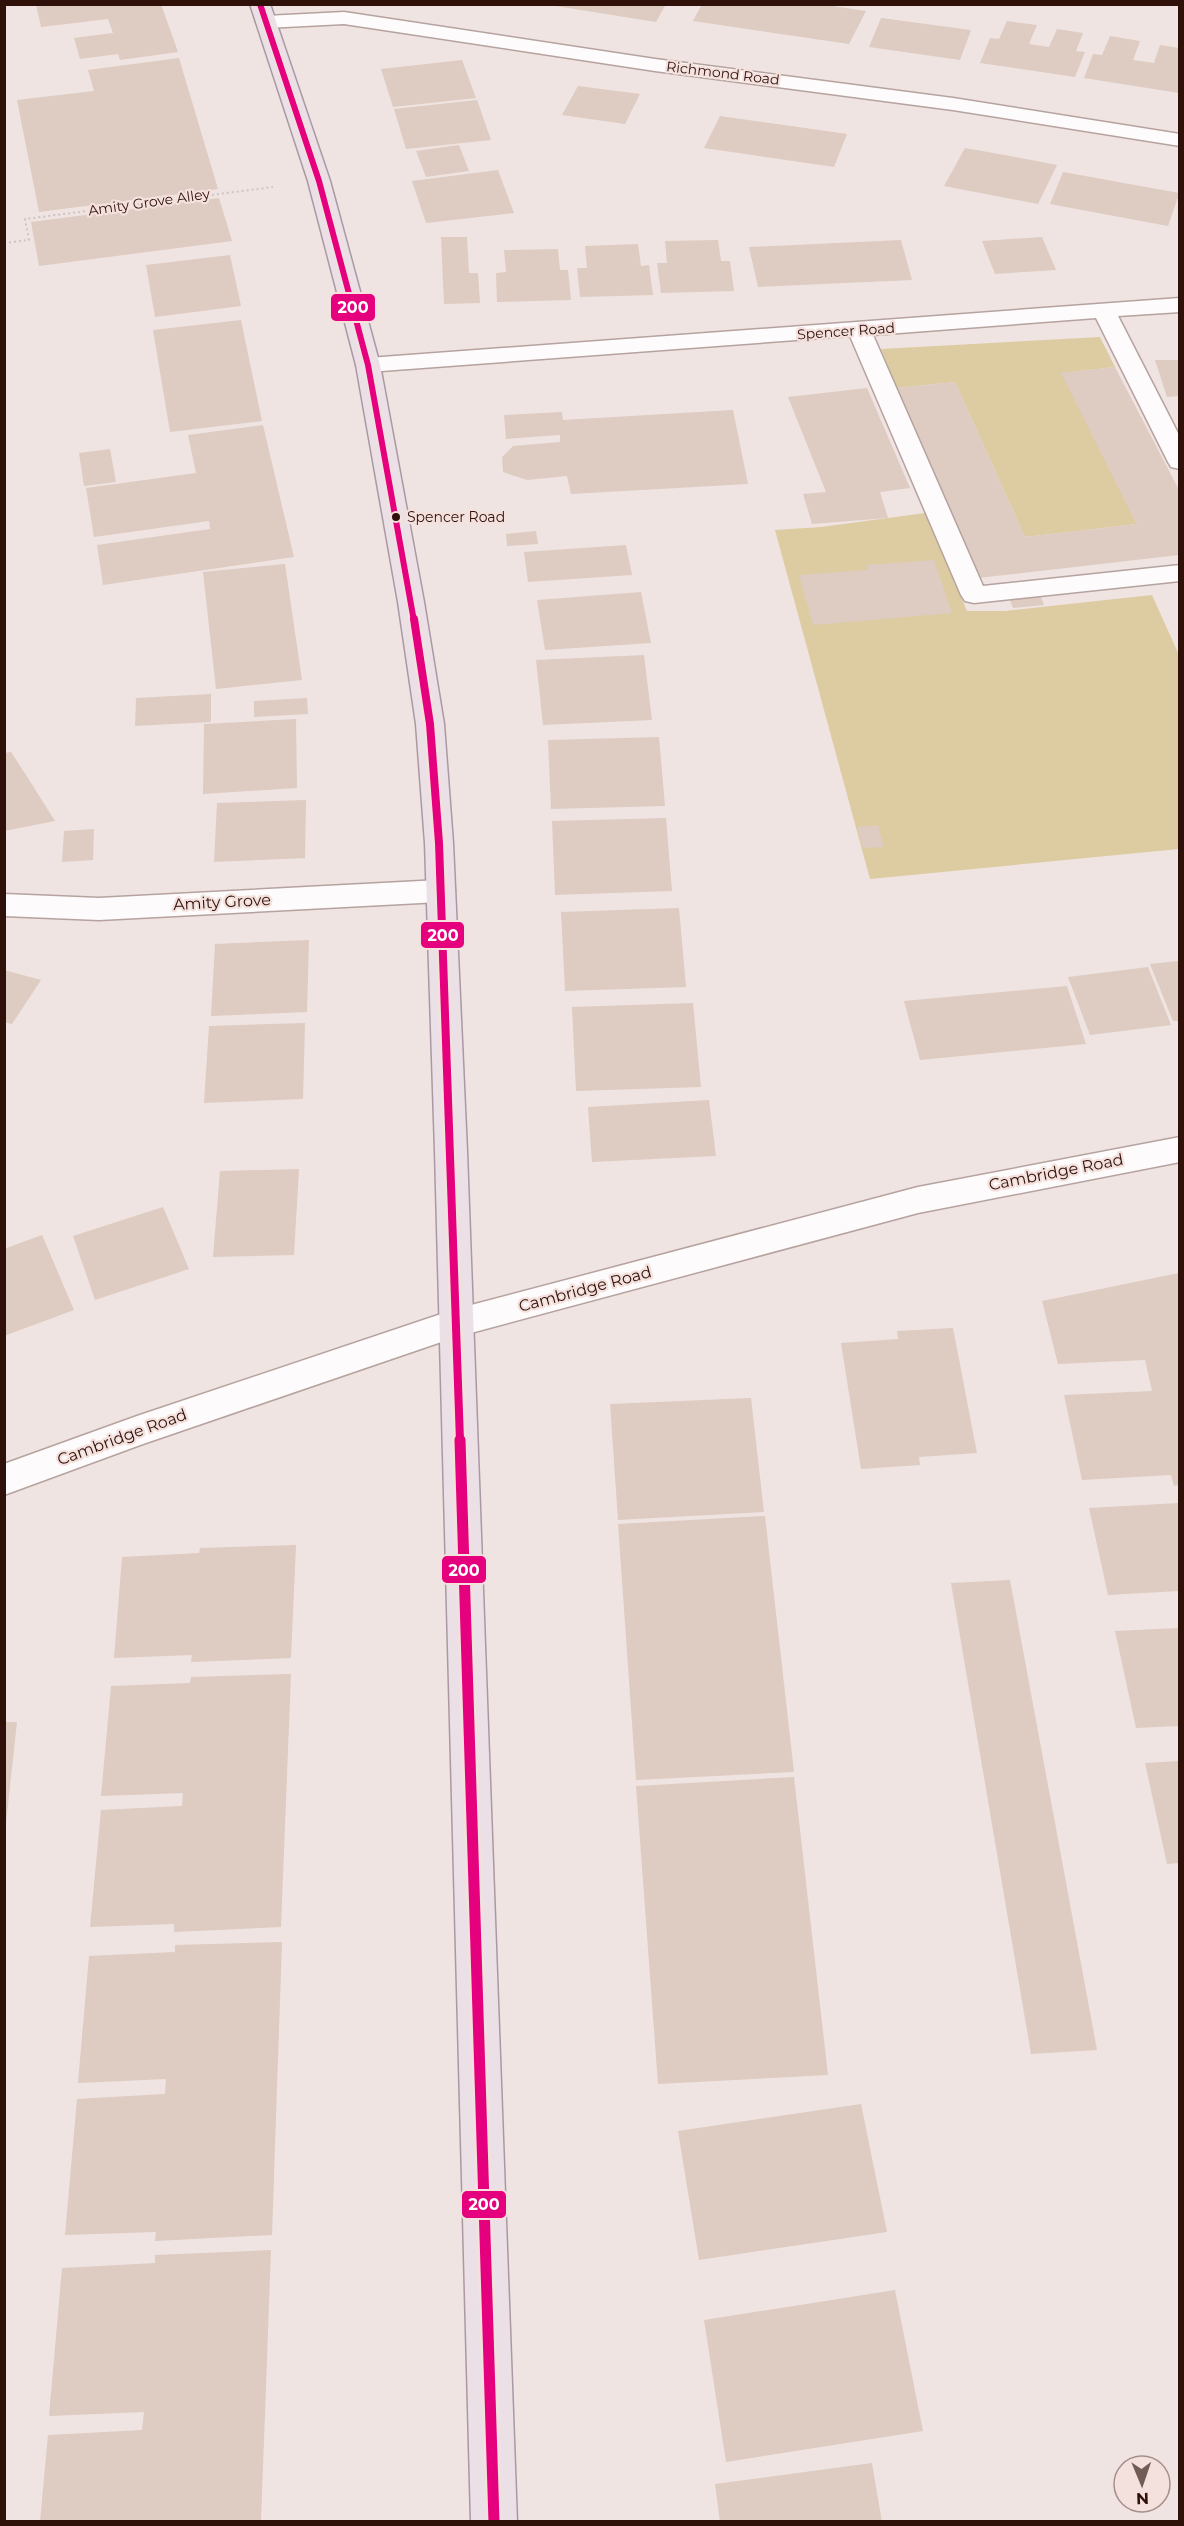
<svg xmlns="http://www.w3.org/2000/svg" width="1184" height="2526" font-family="Montserrat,sans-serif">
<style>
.green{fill:#ddcca2}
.building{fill:#decbc1}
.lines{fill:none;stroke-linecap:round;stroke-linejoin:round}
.minor-casing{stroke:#b6a29e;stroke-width:3}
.major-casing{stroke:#ac98a2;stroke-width:3}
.path{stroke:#cbc5c3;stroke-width:2;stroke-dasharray:2 3;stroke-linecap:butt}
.minor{fill:#fdfbfb;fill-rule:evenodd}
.major{fill:#eae0e6;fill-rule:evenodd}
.bus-1-far2-casing{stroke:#f4e1dd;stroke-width:9}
.bus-1-far1-casing{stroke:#f4e1dd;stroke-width:13}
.bus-1-casing{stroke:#f4e1dd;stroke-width:16}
.bus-1-far2{stroke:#e5007d;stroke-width:6}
.bus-1-far1{stroke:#e5007d;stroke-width:8}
.bus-1{stroke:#e5007d;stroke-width:11}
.bus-dot{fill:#30110a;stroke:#f4e1dd;stroke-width:2}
.labels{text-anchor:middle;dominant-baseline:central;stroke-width:4.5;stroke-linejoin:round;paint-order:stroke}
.far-street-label{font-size:14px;fill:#30110a;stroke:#f4e1dd}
.bus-label{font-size:14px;fill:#30110a;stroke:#f4e1dd;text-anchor:start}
.street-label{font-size:16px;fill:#30110a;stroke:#f4e1dd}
.line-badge{stroke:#f4e1dd;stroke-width:2}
.badge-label{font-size:16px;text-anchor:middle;font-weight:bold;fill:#fff}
</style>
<rect width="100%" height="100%" fill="#efe4e2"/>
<g class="green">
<path d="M1100,337L1115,367L1062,373L1137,524L1025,537L955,382L897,388L881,349Z"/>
<path d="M925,513L967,611H1005L1152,595L1179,655V849L870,879L775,530L821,527Z"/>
</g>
<g class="building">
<path d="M36,4H161L178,52L120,60L118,54L80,59L74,38L113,33L108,19L41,27Z"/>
<path d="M543,4H666L656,22Z"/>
<path d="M702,4H819L866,11L849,44L693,21Z"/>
<path d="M881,18L971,30L960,60L869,47Z"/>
<path d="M1007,21L1037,25L1029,44L1049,47L1057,29L1083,33L1076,51L1085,52L1075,77L980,63L990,38L999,39Z"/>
<path d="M1110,36L1140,41L1133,60L1154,63L1160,45L1179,48V93L1084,78L1093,54L1102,55Z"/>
<path d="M179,58L218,189L39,212L17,100L94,91L88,70Z"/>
<path d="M462,60L476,98L393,107L381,69Z"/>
<path d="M578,86L640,94L625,124L562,115Z"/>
<path d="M477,100L491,140L406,149L394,109Z"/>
<path d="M720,116L784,125L847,134L834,167L704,148Z"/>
<path d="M459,145L469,171L426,177L416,151Z"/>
<path d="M965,148L1026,159L1057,165L1038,204L944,186Z"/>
<path d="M498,170L514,213L426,223L412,181Z"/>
<path d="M1063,172L1179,193V194L1168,226L1050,204Z"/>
<path d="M219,198L232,241L39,266L31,222Z"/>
<path d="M441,237H467L469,273H478L480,303L444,304Z"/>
<path d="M1042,237L1056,270L995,274L982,241Z"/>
<path d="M718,240L721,261H730L734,291L661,293L657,263H667L665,241Z"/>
<path d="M901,240L912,280L758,287L749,247Z"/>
<path d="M638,244L641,266L649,265L653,295L580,297L577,268H587L585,246Z"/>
<path d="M558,249L560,270H568L571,300L497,302L496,273L506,272L504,250Z"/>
<path d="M230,255L241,306L155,317L146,265Z"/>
<path d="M241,320L262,421L170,432L153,330Z"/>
<path d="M1155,360H1179V396L1167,397Z"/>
<path d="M1115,367L1179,490V555L978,578L897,388L955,382L1025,537L1137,524L1061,373Z"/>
<path d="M867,388L910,488L880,492L888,518L812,524L803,494L826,492L788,397Z"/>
<path d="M733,410L748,484L571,494L567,476L527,480L503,472L502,457L513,446L560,442V435L506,439L504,415L562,412L563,420Z"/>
<path d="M263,425L294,557L103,585L97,545L210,529L209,521L94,537L86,488L196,473L188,435Z"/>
<path d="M110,449L116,482L84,486L79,453Z"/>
<path d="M536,531L538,544L507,546L506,534Z"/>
<path d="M626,545L632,575L528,582L524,552Z"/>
<path d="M934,560L952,613L813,625L799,575L868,570L866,565Z"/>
<path d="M285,564L302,680L216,689L203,572Z"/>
<path d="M641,592L651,643L545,650L537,600Z"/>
<path d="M1039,592L1044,605L1013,608L1008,595Z"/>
<path d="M644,655L652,720L543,725L536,660Z"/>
<path d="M211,694V722L135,726L136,698Z"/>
<path d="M307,698L308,714L254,717V701Z"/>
<path d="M296,719L297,788L203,794L204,724Z"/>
<path d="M659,737L665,806L551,809L548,740Z"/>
<path d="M11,752L26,775L55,821L4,831V753Z"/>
<path d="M306,800L305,858L214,862L217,803Z"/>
<path d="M666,818L672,891L555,895L552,821Z"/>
<path d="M878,825L884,847L863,848L857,827Z"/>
<path d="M94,829L93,860L62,862L64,831Z"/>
<path d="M679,908L686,987L565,991L561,912Z"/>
<path d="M309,940L307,1012L211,1016L215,944Z"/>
<path d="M1179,961V1021H1173L1150,964Z"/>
<path d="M1148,967L1171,1025L1090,1035L1068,977Z"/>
<path d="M4,970L41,980L12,1024L4,1022Z"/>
<path d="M1067,986L1086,1044L920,1060L904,1001Z"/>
<path d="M693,1003L701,1087L576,1091L572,1007Z"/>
<path d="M305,1023L303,1099L204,1103L209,1026Z"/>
<path d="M709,1100L716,1156L592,1162L588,1107Z"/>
<path d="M299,1169L294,1255L213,1257L220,1171Z"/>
<path d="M163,1207L189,1269L95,1300L73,1236Z"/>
<path d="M42,1235L74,1310L4,1336V1249Z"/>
<path d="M1179,1273V1485L1174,1486L1171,1475L1082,1480L1064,1395L1152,1391L1145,1360L1058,1364L1042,1301Z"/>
<path d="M953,1328L977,1453L919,1457L920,1465L861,1469L841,1343L898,1339L897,1331Z"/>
<path d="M751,1398L764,1512L618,1520L610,1404Z"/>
<path d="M1179,1503V1591L1108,1595L1089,1508Z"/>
<path d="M765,1516L794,1772L636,1780L618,1524Z"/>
<path d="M296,1545L291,1658L191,1662L192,1655L114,1658L122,1557L199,1553L200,1548Z"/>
<path d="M1010,1580L1097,2050L1031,2054L951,1583Z"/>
<path d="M1179,1628V1726L1136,1728L1115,1631Z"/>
<path d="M291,1674L281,1927L174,1932V1924L90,1927L101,1810L182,1806L183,1793L101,1796L111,1686L190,1683L191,1677Z"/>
<path d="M4,1722H17L6,1823H4Z"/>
<path d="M1179,1761V1863L1167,1864L1145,1763Z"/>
<path d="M794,1777L828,2075L658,2084L636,1786Z"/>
<path d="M282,1942L272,2235L155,2241L156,2232L65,2235L77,2099L165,2094L166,2079L78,2083L89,1956L175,1952V1945Z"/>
<path d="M861,2104L887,2232L699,2260L678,2131Z"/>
<path d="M271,2250L261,2522H40L48,2435L142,2430L144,2412L49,2416L62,2268L155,2263V2255Z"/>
<path d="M895,2290L923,2431L726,2462L704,2320Z"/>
<path d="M872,2463L882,2522H720L715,2484Z"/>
</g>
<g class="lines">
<defs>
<g id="minor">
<path d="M344,12L655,59L953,98L1180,134V146L953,110L655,71L344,24L266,28L259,26L256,22L259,18L266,16Z"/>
<path d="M1180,298V312L1118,316L1180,437V469L1171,467L1168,462L1096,318L873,335L983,586L1180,565V581L974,603L965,601L961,595L850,336L368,372L360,370L356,365L360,360L368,358Z"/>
<path d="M440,880L450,884L455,891L450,898L440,902L99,920L4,916V894L99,898Z"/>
<path d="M1180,1137V1162L918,1213L456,1337L143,1444L4,1495V1464L137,1416L456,1309L918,1187Z"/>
</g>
<path id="major" d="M250,4H270L330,181L380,365L424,602L444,724L453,843L467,1151L517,2522H471L435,1151L425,843L416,724L398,602L356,365L308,181Z"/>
</defs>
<use href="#minor" class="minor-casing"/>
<use href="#major" class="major-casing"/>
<path class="path" d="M4,243L29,240L25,219L273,187"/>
<use href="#minor" class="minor"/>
<use href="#major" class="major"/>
<defs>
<path id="bus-1-far2" d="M260,4L319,181L368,365L414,621"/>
<path id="bus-1-far1" d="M414,619L430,724L439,843L460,1441"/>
<path id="bus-1" d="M460,1440L494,2522"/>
</defs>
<use href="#bus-1-far2" class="bus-1-far2-casing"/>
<use href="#bus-1-far1" class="bus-1-far1-casing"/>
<use href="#bus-1" class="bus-1-casing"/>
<use href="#bus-1-far2" class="bus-1-far2"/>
<use href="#bus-1-far1" class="bus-1-far1"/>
<use href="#bus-1" class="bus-1"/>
</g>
<circle class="bus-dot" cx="396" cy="517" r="5"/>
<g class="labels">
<g class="far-street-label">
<text transform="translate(723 73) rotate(7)">Richmond Road</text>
<text transform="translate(149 202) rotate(-8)">Amity Grove Alley</text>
<text transform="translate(846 331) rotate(-4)">Spencer Road</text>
</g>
<g class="bus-label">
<text x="407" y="517">Spencer Road</text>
</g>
<g class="street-label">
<text transform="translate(222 902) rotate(-3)">Amity Grove</text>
<text transform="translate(1056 1172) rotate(-11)">Cambridge Road</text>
<text transform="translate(585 1289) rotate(-15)">Cambridge Road</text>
<text transform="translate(122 1437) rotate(-20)">Cambridge Road</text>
</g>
</g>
<g class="line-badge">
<rect x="330" y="293" width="46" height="29" rx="6" fill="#e5007d"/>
<rect x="420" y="921" width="45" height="28" rx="6" fill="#e5007d"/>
<rect x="441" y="1555" width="46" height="29" rx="6" fill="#e5007d"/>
<rect x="461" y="2190" width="46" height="29" rx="6" fill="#e5007d"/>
</g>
<g class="badge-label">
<text x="353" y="313">200</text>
<text x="443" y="941">200</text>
<text x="464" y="1576">200</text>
<text x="484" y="2210">200</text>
</g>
<rect width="1184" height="2526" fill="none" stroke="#30110a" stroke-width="12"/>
<g transform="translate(1142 2484) rotate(178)"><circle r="28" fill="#f4e1dd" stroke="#a68e89" stroke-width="1.5"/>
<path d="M0-4.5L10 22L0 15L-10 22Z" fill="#735b56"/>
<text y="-9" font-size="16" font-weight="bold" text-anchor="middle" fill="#30110a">N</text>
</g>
</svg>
